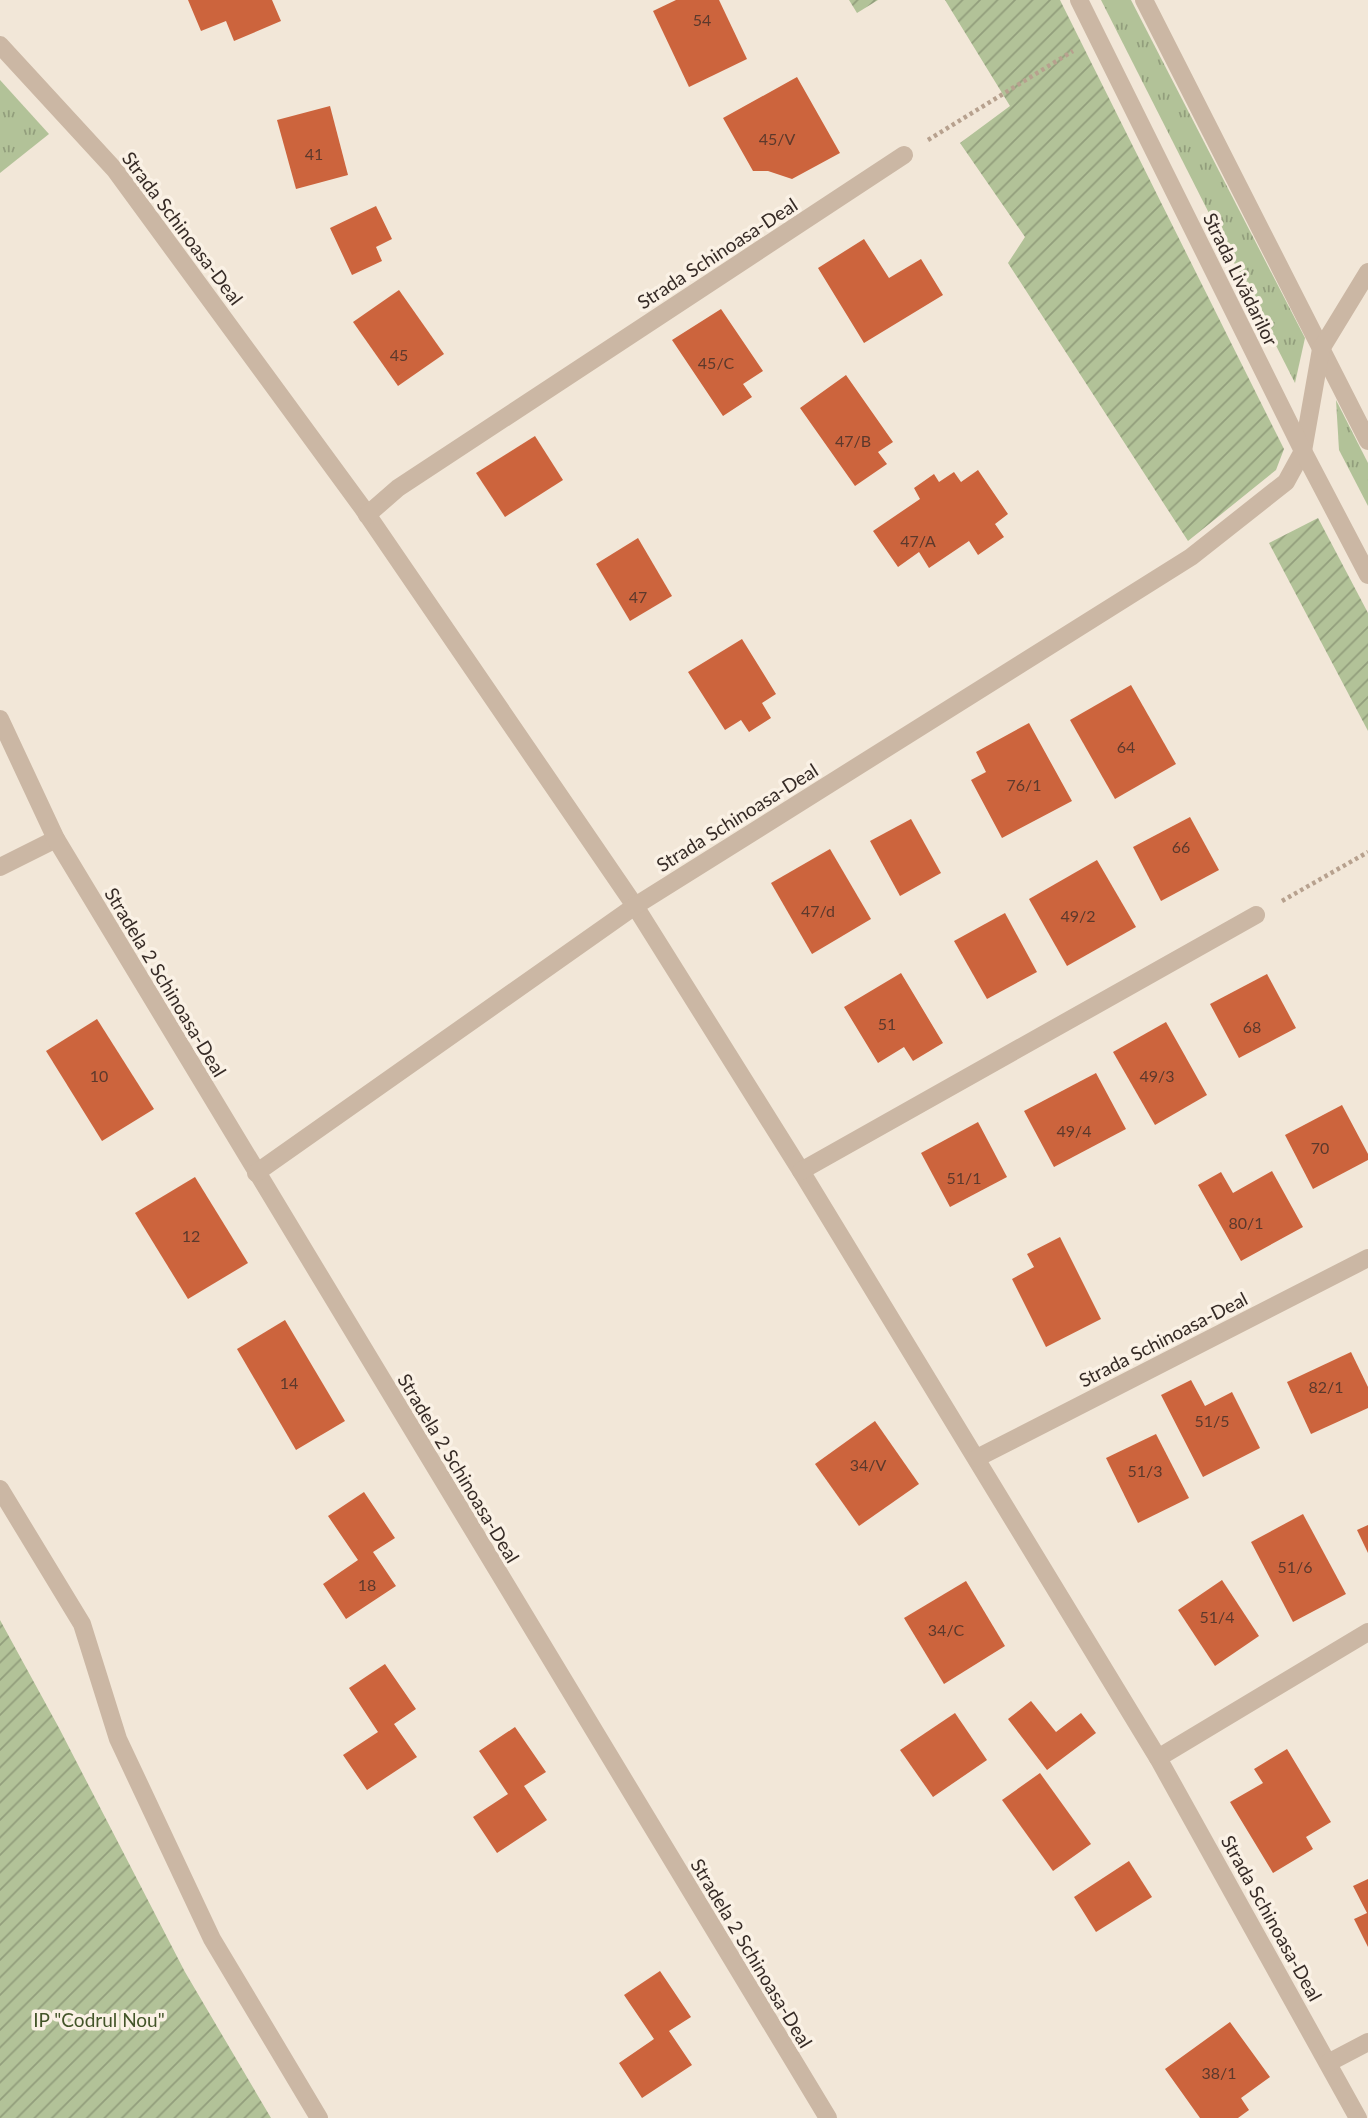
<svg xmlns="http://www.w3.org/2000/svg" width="1368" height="2118" font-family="Lato,sans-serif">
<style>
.grass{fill:url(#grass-tufts)}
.garden{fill:url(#garden-furrows)}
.building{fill:#cc643d}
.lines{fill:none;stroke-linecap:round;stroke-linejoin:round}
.path{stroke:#b7a18e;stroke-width:4.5;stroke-dasharray:3.5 3.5;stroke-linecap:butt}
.service{stroke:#cbb7a4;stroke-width:18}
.minor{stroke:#cbb7a4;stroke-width:18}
.tertiary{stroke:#cbb7a4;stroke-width:18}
.labels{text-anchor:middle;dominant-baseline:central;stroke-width:7;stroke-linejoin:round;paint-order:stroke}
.number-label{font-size:16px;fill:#5c392c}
.street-label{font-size:19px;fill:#362b26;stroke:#faf1e5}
.park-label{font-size:19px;fill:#435529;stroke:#faf1e5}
</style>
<defs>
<pattern id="grass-tufts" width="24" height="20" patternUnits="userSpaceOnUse" patternTransform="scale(1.75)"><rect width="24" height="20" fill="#b2c298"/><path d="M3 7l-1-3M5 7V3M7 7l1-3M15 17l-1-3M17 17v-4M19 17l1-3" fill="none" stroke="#929e7c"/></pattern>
<pattern id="garden-furrows" width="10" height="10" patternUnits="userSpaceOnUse" patternTransform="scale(1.75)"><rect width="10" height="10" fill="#b2c298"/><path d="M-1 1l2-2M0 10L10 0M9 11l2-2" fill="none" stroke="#929e7c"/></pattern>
</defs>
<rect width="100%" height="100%" fill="#f2e7d8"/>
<g class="grass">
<path d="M1101,0H1131L1305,338L1295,383Z"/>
<path d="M0,80L49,134L0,173Z"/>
<path d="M1336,400L1368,463V506L1339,450Z"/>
</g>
<g class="garden">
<path d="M849,0H878L857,13Z"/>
<path d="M945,0H1060L1284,449L1276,470L1188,541L1008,263L1025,237L960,143L1010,106Z"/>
<path d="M1318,518L1368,613V731L1269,543Z"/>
<path d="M0,1620L59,1728L185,1972L271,2118H0Z"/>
</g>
<g class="building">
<path d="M188,0H272L281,21L234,41L226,21L201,31Z"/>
<path d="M676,0H719L747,59L689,87L653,11Z"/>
<path d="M797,77L840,153L792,179L768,171H753L723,118Z"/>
<path d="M330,106L348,175L296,189L277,120Z"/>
<path d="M376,206L392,239L376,247L382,261L352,275L330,228Z"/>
<path d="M864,239L889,278L921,259L943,295L864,343L818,268Z"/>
<path d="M399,290L444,354L398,386L353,322Z"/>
<path d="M721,309L763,371L743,384L752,397L723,416L672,340Z"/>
<path d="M846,375L893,442L878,452L887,464L855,486L800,408Z"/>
<path d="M535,436L563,480L505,517L476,473Z"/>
<path d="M978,470L1008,514L995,524L1004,537L978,555L969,541L929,568L919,552L898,567L873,531L920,499L914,488L934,474L939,482L954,472L961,482Z"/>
<path d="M638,538L672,596L630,621L596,564Z"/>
<path d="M742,639L776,694L762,703L771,718L749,732L741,720L725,730L688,672Z"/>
<path d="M1131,685L1176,764L1115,799L1070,720Z"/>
<path d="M1029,723L1072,801L1002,838L971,780L986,772L976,752Z"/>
<path d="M1190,817L1219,870L1161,901L1133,847Z"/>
<path d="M911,819L941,873L900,896L870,841Z"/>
<path d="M830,849L871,919L812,954L771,883Z"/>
<path d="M1097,860L1136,927L1067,966L1029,899Z"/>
<path d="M1005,913L1037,972L987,999L954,941Z"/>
<path d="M901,973L943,1043L913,1061L904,1047L878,1063L844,1007Z"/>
<path d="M1267,974L1296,1028L1239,1058L1210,1004Z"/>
<path d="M97,1019L154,1109L102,1141L46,1051Z"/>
<path d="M1166,1022L1207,1095L1155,1125L1113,1052Z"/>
<path d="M1096,1073L1126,1129L1054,1167L1024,1111Z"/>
<path d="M1342,1105L1368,1154V1160L1313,1189L1285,1135Z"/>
<path d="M978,1122L1007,1177L950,1207L921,1153Z"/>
<path d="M1272,1171L1303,1227L1241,1261L1198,1185L1221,1172L1233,1193Z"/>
<path d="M195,1177L248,1263L188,1299L135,1213Z"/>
<path d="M1060,1237L1101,1319L1046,1347L1012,1279L1034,1267L1027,1254Z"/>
<path d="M285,1320L345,1421L296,1450L237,1349Z"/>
<path d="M1351,1352L1368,1387V1408L1311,1434L1287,1382Z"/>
<path d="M1191,1380L1205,1406L1232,1392L1260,1448L1203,1477L1161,1395Z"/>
<path d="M875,1421L919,1484L859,1526L815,1464Z"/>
<path d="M1156,1434L1189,1498L1138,1523L1106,1458Z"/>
<path d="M364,1492L395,1538L373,1552L396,1586L346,1619L323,1584L358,1560L328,1516Z"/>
<path d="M1303,1514L1346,1594L1293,1622L1251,1542Z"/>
<path d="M1368,1525V1553L1357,1530Z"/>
<path d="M1222,1580L1259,1636L1215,1666L1178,1610Z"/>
<path d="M966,1581L1005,1646L944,1684L904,1618Z"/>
<path d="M385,1664L416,1709L394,1724L417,1757L367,1790L343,1755L378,1732L349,1688Z"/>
<path d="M1031,1701L1056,1732L1081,1713L1096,1733L1047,1770L1008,1719Z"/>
<path d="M955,1713L987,1760L933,1797L900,1750Z"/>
<path d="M515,1727L546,1772L524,1786L547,1820L497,1853L473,1817L508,1794L479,1751Z"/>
<path d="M1287,1749L1331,1822L1306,1837L1313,1849L1273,1873L1230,1802L1263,1783L1254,1769Z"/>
<path d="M1040,1773L1091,1844L1053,1871L1002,1800Z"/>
<path d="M1129,1861L1152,1897L1096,1932L1074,1897Z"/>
<path d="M1368,1879V1947L1354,1919L1367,1913L1353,1886Z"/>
<path d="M660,1971L691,2017L669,2031L692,2065L642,2098L619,2063L654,2039L624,1995Z"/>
<path d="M1230,2022L1270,2077L1241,2098L1249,2110L1238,2118H1200L1165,2069Z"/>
</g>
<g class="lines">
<g class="path">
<path d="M928,140L1073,51"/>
<path d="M1282,901L1368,852"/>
</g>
<g class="service">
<path d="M1144,0L1368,441"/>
<path d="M0,867L56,839"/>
<path d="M0,1489L82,1624L118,1739L212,1939L319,2118"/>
<path d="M1158,1758L1368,1632"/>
</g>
<g class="minor">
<path d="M0,45L115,170L362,507L635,906L801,1171L1158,1758L1358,2118"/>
<path d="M367,515L398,488L904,155"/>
<path d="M0,719L56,839L828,2118"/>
<path d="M801,1171L1256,915"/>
<path d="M256,1173L635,906L1191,557L1286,482L1303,451L1321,349L1368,272"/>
<path d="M977,1458L1368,1258"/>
<path d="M1328,2063L1368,2042"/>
</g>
<path class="tertiary" d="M1079,0L1303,451L1368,575"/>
</g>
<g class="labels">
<g class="number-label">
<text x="702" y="19">54</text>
<text x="777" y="138">45/V</text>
<text x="314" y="153">41</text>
<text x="399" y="354">45</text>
<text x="716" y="362">45/C</text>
<text x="853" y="440">47/B</text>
<text x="918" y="540">47/A</text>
<text x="638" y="596">47</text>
<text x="1126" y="746">64</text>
<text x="1024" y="784">76/1</text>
<text x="1181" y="846">66</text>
<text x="818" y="910">47/d</text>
<text x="1078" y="915">49/2</text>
<text x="887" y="1023">51</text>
<text x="1252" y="1026">68</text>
<text x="99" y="1075">10</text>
<text x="1157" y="1075">49/3</text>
<text x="1074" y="1130">49/4</text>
<text x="1320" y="1147">70</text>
<text x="964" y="1177">51/1</text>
<text x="1246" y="1222">80/1</text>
<text x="191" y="1235">12</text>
<text x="289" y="1382">14</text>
<text x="1326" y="1386">82/1</text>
<text x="1212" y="1420">51/5</text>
<text x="868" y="1464">34/V</text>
<text x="1145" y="1470">51/3</text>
<text x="1295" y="1566">51/6</text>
<text x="367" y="1584">18</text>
<text x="1217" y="1616">51/4</text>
<text x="946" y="1629">34/C</text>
<text x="1219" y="2072">38/1</text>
</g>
<g class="street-label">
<text transform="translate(183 228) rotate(53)">Strada Schinoasa-Deal</text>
<text transform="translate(717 253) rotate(-33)">Strada Schinoasa-Deal</text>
<text transform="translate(1241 279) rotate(64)">Strada Livădarilor</text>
<text transform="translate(737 817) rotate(-32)">Strada Schinoasa-Deal</text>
<text transform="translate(166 982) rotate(59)">Stradela 2 Schinoasa-Deal</text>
<text transform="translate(1163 1339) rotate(-27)">Strada Schinoasa-Deal</text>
<text transform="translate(459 1468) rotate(59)">Stradela 2 Schinoasa-Deal</text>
<text transform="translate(1272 1918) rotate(61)">Strada Schinoasa-Deal</text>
<text transform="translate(752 1953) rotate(59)">Stradela 2 Schinoasa-Deal</text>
</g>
<g class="park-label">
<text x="99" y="2019">IP "Codrul Nou"</text>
</g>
</g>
</svg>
